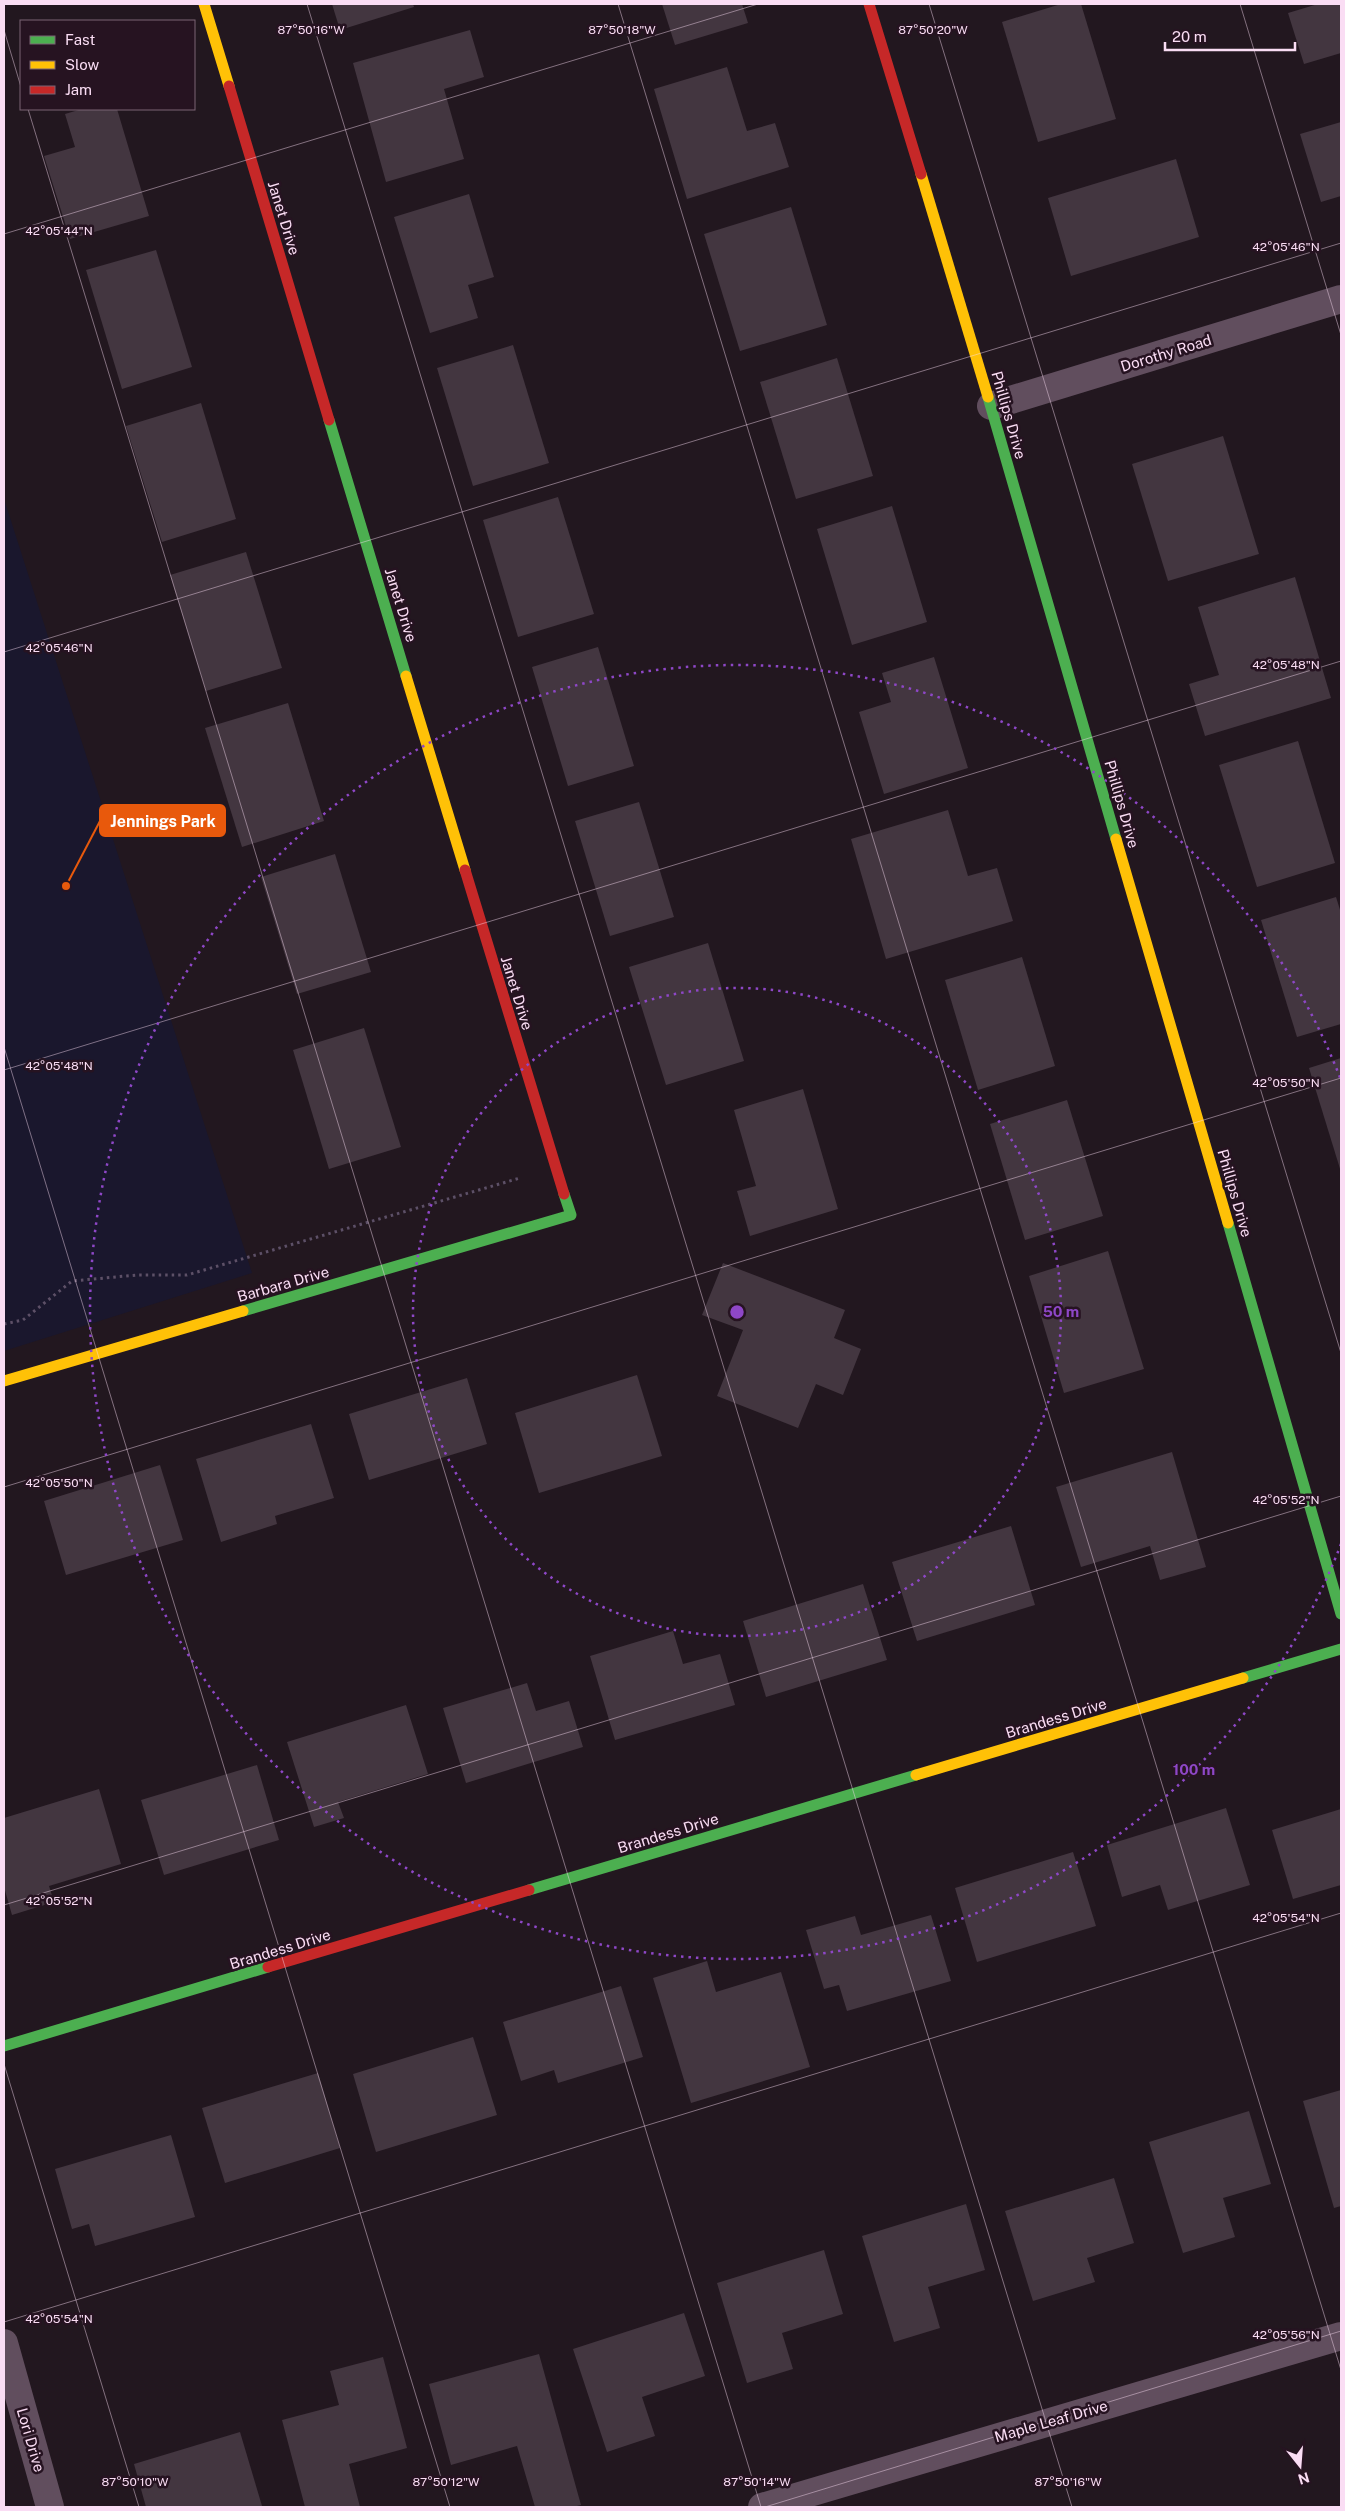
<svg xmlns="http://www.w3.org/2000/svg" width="1345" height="2511" font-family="'Public Sans',sans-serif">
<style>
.green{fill:#1a172d}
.building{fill:#433640}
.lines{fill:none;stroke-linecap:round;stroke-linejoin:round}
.path{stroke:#5d5067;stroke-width:3;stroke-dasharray:2.5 4;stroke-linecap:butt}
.street{stroke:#614e5e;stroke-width:28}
.fast{stroke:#4caf50;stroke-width:11}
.slow{stroke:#ffc107;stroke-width:11}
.jam{stroke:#c62828;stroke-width:11}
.ticks{fill:none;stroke:#faddf4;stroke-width:1;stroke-opacity:0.45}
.ring{fill:none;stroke:#8e47c7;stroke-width:2.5;stroke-dasharray:2.5 5}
.labels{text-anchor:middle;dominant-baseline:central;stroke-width:5;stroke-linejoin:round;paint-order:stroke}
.street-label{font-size:15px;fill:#faddf4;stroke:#261321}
.ticks-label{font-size:12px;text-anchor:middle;fill:#faddf4;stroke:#261321;stroke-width:5;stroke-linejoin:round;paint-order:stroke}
.centre{fill:#8e47c7;stroke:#261321;stroke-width:2.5}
.ring-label{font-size:15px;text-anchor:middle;font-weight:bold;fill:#8e47c7;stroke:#261321;stroke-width:5;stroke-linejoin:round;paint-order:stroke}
.leader{fill:none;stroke:#e8590c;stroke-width:2}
.callout-dot{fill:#e8590c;stroke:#261321;stroke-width:2}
.callout{fill:#e8590c;stroke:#e8590c;stroke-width:2}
.callout-label{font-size:16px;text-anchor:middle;font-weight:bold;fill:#fff}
</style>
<rect width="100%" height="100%" fill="#22171f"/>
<path class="green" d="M4,499L252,1273L4,1351Z"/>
<g class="building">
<path d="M332,4H413L414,7L340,30Z"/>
<path d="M662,4H742L748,23L675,45Z"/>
<path d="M1061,4H1081L1116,119L1038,142L1002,22Z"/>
<path d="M1318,4H1341V53L1304,64L1288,13Z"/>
<path d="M470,30L484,77L444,89L464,159L386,182L353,63Z"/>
<path d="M727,67L747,131L775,123L789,167L687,199L654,89Z"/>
<path d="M82,109H117L149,216L70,239L44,156L75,147L65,114Z"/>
<path d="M1341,122V196L1321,202L1300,134Z"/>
<path d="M1176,159L1199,237L1071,276L1048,198Z"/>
<path d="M469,194L494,277L468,285L478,318L430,333L394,217Z"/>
<path d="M791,207L827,325L740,351L704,234Z"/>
<path d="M156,250L192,367L122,389L86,270Z"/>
<path d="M513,345L549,463L473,486L437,368Z"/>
<path d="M837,358L873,476L796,499L760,382Z"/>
<path d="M201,403L236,519L162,542L126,426Z"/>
<path d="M1223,436L1259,554L1168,581L1132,464Z"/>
<path d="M558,497L594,614L518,637L483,520Z"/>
<path d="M892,506L927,622L852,645L817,529Z"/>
<path d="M246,552L282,668L206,691L170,575Z"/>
<path d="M1295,577L1331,698L1205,736L1189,684L1219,675L1198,607Z"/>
<path d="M598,647L634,766L568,786L532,667Z"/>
<path d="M934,657L968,768L884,794L859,712L891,702L882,673Z"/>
<path d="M288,703L324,821L242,847L205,728Z"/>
<path d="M1298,741L1335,863L1257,887L1219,765Z"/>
<path d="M639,802L674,917L610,936L575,821Z"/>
<path d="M948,810L968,876L997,868L1013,921L886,959L851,839Z"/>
<path d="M335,854L371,972L297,994L261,877Z"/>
<path d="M1336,897L1341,913V1024L1297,1037L1261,920Z"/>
<path d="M708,943L744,1061L666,1085L629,967Z"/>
<path d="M1022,957L1055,1066L978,1090L945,980Z"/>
<path d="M364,1028L401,1147L329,1169L293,1050Z"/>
<path d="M1341,1058V1172L1309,1068Z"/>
<path d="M803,1089L838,1209L750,1236L737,1191L756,1186L734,1110Z"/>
<path d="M1067,1100L1103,1216L1025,1240L990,1124Z"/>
<path d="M1108,1251L1144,1369L1064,1393L1029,1276Z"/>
<path d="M723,1263L845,1310L834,1338L861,1349L843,1395L816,1384L798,1428L717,1396L743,1330L702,1315Z"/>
<path d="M637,1375L662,1456L539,1493L515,1413Z"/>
<path d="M467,1378L487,1444L369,1480L349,1414Z"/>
<path d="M311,1424L334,1498L275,1516L277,1524L221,1542L196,1459Z"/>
<path d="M1172,1452L1206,1567L1160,1580L1150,1546L1081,1567L1056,1487Z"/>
<path d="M160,1465L183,1540L66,1575L44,1501Z"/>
<path d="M1011,1526L1035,1605L917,1641L892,1562Z"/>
<path d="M863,1584L887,1660L766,1697L743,1621Z"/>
<path d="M673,1631L683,1664L720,1654L735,1705L615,1740L590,1656Z"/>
<path d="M527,1683L536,1711L569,1701L583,1747L466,1783L443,1708Z"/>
<path d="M406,1705L428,1774L338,1802L344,1818L314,1827L287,1742Z"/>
<path d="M257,1765L279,1840L164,1875L141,1800Z"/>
<path d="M99,1789L121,1864L49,1886L54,1902L12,1915L4,1887V1818Z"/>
<path d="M1226,1808L1250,1885L1168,1910L1160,1885L1122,1897L1107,1845Z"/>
<path d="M1341,1809V1885L1293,1899L1272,1830Z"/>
<path d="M1073,1852L1096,1926L977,1962L955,1888Z"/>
<path d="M931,1915L951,1981L847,2011L839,1985L824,1989L806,1930L855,1916L861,1935Z"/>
<path d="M707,1961L716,1992L781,1972L810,2067L691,2103L653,1978Z"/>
<path d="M621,1986L643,2057L558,2083L554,2070L521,2081L503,2022Z"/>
<path d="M473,2037L497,2115L376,2152L353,2074Z"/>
<path d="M318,2073L340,2148L225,2183L202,2108Z"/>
<path d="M1341,2090V2206L1334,2208L1303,2101Z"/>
<path d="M1249,2111L1271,2184L1223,2198L1235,2237L1183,2253L1149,2142Z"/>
<path d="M171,2135L195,2217L95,2246L89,2224L72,2229L55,2169Z"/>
<path d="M1114,2178L1134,2243L1087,2258L1095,2282L1033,2301L1005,2211Z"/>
<path d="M966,2204L985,2270L928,2287L940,2328L894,2342L862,2236Z"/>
<path d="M824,2250L843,2314L782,2333L793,2369L747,2383L717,2283Z"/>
<path d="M684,2313L705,2376L642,2397L655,2436L607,2452L573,2349Z"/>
<path d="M539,2354L581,2505L573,2507H535L517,2446L451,2465L429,2384Z"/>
<path d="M383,2357L407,2448L349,2464L360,2507H305L282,2420L339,2405L330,2371Z"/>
<path d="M240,2432L262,2506L146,2507L134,2464Z"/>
</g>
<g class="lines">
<path class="path" d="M4,1324L23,1320L72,1281L137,1275H187L520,1178"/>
<g class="street">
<path d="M991,406L1341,299"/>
<path d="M4,2343L50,2507"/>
<path d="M762,2507L1341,2336"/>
</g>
<g class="fast">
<path d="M988,397L1116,839"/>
<path d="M329,420L406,676"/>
<path d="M1228,1223L1341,1614"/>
<path d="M243,1311L571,1215L564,1194"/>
<path d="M1243,1678L1341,1649"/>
<path d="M529,1890L916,1775"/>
<path d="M4,2046L268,1967"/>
</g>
<g class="slow">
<path d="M204,4L229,86"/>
<path d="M921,174L988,397"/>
<path d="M406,676L465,870"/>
<path d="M1116,839L1228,1223"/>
<path d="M4,1381L243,1311"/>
<path d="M916,1775L1243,1678"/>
</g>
<g class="jam">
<path d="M869,4L921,174"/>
<path d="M229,86L329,420"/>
<path d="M465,870L564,1194"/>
<path d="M268,1967L529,1890"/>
</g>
</g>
<path class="ticks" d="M307,4L1072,2507M618,4L1341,2370M929,4L1341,1353M1240,4L1341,335M4,30L21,87M28,109L761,2507M4,234L758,4M4,652L1341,243M4,1047L450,2507M4,1070L1341,661M4,1487L1341,1078M4,1905L1341,1496M4,2064L139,2507M4,2322L1341,1913M765,2507L1341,2331"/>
<g class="ring">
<circle cx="737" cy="1312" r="324"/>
<path d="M1341 1544A647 647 0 1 1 1341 1080"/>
</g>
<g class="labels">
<g class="street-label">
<text transform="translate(284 218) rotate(73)">Janet Drive</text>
<text transform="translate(1166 353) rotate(-17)">Dorothy Road</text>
<text transform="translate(1009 415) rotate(74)">Phillips Drive</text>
<text transform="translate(401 605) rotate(73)">Janet Drive</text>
<text transform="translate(1122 804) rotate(74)">Phillips Drive</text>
<text transform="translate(517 993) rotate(73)">Janet Drive</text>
<text transform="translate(1235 1193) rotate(74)">Phillips Drive</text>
<text transform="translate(283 1284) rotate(-16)">Barbara Drive</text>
<text transform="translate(1056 1718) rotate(-17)">Brandess Drive</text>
<text transform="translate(668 1833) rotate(-17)">Brandess Drive</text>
<text transform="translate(280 1949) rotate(-17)">Brandess Drive</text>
<text transform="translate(1051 2421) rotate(-16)">Maple Leaf Drive</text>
<text transform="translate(31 2440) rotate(74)">Lori Drive</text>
</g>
</g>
<g class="ticks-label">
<text x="311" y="34">87°50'16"W</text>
<text x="622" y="34">87°50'18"W</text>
<text x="933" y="34">87°50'20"W</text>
<text x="59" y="235">42°05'44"N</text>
<text x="1286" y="251">42°05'46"N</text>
<text x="59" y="652">42°05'46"N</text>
<text x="1286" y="669">42°05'48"N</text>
<text x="59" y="1070">42°05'48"N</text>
<text x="1286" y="1087">42°05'50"N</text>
<text x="59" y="1487">42°05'50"N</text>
<text x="1286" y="1504">42°05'52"N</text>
<text x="59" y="1905">42°05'52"N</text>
<text x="1286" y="1922">42°05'54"N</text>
<text x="59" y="2323">42°05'54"N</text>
<text x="1286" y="2339">42°05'56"N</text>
<text x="135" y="2486">87°50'10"W</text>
<text x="446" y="2486">87°50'12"W</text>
<text x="757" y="2486">87°50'14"W</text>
<text x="1068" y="2486">87°50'16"W</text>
</g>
<circle cx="737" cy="1312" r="8" class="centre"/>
<g class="ring-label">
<text x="1061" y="1317">50 m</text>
<text x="1194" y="1775">100 m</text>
</g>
<path class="leader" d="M66 886L100 821"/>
<circle class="callout-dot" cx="66" cy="886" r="5"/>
<rect class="callout" x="100" y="805" width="125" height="31" rx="5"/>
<g class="callout-label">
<text x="163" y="827">Jennings Park</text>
</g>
<rect width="1345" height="2511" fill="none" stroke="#faddf4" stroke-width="10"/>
<rect x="20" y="20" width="175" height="90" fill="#261321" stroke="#7b6475"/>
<rect x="30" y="36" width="25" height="8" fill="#4caf50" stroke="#7b6475"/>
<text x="65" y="45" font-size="15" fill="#faddf4">Fast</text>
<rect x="30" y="61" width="25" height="8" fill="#ffc107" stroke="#7b6475"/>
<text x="65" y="70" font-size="15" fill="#faddf4">Slow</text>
<rect x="30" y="86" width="25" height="8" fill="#c62828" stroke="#7b6475"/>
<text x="65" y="95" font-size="15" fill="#faddf4">Jam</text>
<g transform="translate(1300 2466) rotate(163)" stroke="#261321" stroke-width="4" paint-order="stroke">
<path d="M0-4L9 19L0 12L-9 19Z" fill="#faddf4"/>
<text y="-8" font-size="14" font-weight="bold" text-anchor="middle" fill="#faddf4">N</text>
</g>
<path d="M1165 42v8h130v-8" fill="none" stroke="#faddf4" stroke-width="2.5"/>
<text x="1172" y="42" font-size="15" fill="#faddf4" stroke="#261321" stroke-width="4" paint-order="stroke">20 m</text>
</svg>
